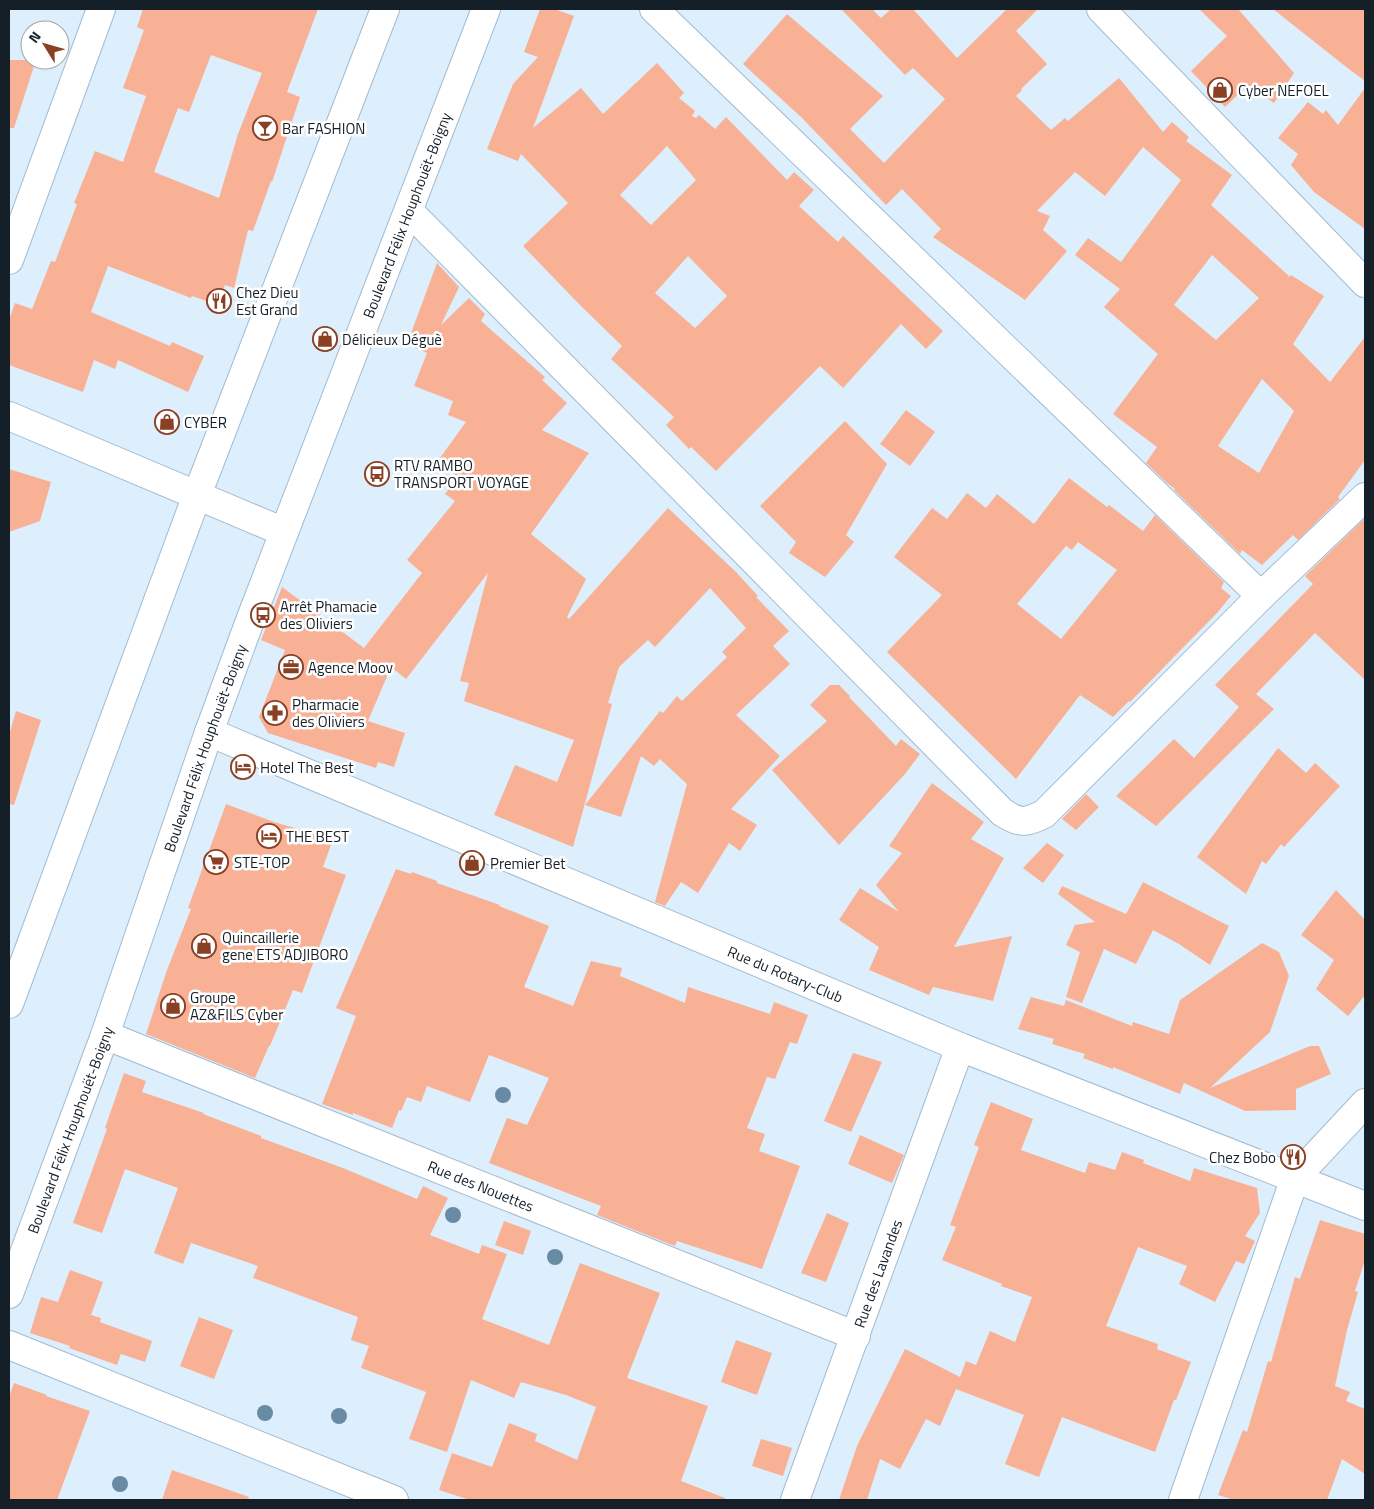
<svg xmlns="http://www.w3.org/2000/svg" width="1374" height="1509" font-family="'Titillium Web',sans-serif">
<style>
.building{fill:#f9b196;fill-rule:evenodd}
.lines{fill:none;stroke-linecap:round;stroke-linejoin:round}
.minor-casing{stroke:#a1bbd1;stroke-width:30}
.minor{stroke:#fff;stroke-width:28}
.tree{fill:#688aa2}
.labels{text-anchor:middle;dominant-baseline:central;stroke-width:5;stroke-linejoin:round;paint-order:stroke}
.poi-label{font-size:15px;fill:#151f27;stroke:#fff;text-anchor:start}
.street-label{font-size:15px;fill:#151f27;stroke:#fff}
</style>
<rect width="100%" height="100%" fill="#ddeefc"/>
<g class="building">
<path d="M143,9H318L287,92L300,97L272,182L271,181L253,231L248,230L234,288L225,285L218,305L192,296L191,298L108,266L91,312L170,346L172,342L204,356L188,392L118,360L115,369L94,360L83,392L9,365V320L15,303L32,309L51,261L55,262L77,204L74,203L95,151L123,162L146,96L123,88L144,30L137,27ZM211,55L262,73L238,134L219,198L154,172L178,108L189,112Z"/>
<path d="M540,9H554L574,16L533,128L581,88L603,114L657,63L684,93L679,98L695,111L692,116L696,118L699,115L715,129L726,117L787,180L794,172L814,190L799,206L838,242L843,236L943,331L926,349L901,324L843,388L820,366L716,471L691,447L689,449L666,425L674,417L611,359L622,346L578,303L523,246L568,203L521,154L518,161L487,149L513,84L538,57L524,52ZM667,146L696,180L651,225L620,195ZM688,256L727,296L695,328L655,293Z"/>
<path d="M841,9H872L881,18L891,9H913L957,58L1007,9H1038L1016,31L1047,64L1021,89L1022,90L1016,96L1051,130L1065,118L1068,121L1119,78L1163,132L1172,122L1189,137L1186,141L1232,175L1211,205L1290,277L1291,275L1324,296L1293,344L1330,382L1365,337V460L1338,497L1340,499L1298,540L1293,535L1262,565L1242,550L1240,554L1174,490L1175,489L1167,483L1146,463L1157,447L1113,414L1158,354L1104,307L1120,289L1075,255L1088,238L1121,262L1181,180L1143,147L1105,196L1075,172L1037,211L1050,216L1043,230L1067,251L1025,300L933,237L941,229L902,189L886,205L801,117L743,64L787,14L883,96L850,129L884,163L945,99L913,68L905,75ZM1212,255L1259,298L1216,340L1174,305ZM1262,379L1294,411L1259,473L1218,446Z"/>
<path d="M1199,9H1238L1294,73L1274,103L1248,85L1225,107L1191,71L1227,36Z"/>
<path d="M1273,9H1365V81L1345,66Z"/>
<path d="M9,60H36L14,128H9Z"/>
<path d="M1365,88V229L1314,192L1291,165L1298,154L1278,138L1308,102L1323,114L1326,110L1338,125Z"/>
<path d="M437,263L459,287L441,325L469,298L485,314L481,321L545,377L542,380L567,403L542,430L589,453L531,534L586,579L567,617L569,619L668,508L736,572L758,596L756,597L789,631L773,646L790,664L736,715L780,756L731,809L757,825L740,851L729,843L698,893L681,882L665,906L655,902L687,784L660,759L654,766L641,756L621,817L585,805L660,711L663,713L677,696L682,701L727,657L722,652L746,628L710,588L655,647L648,640L619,667L608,703L612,704L573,847L494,815L515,765L557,782L574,740L464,701L469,683L460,681L488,573L406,679L391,667L368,721L405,733L394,767L378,762L376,768L268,733L259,717L285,650L261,640L282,587L364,648L422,573L407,560L455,501L445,494L458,477L437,462L466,422L448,415L453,401L414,386L427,353L407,344Z"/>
<path d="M906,410L935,432L910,466L880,444Z"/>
<path d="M845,421L887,464L846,535L854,542L825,577L789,553L796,542L760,506Z"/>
<path d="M9,469L51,482L40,521L9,532Z"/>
<path d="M1069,478L1107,507L1109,505L1143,531L1155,515L1224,582L1221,588L1231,596L1217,613L1168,663L1130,702L1129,701L1113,717L1080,695L1016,779L887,652L942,595L894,557L932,508L947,519L967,493L986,508L997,494L1034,524ZM1078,542L1117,570L1061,639L1017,604L1066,546L1072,550Z"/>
<path d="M1363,520L1365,522V680L1315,633L1256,694L1274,709L1156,826L1116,796L1174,739L1194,758L1239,707L1215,685L1313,584L1305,576Z"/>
<path d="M830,685H839L850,696L849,697L896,746L901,739L920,754L905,774L839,845L772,770L827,721L810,705Z"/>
<path d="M16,711L41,720L14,805L9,804V735Z"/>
<path d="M1278,748L1306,773L1315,763L1340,786L1284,847L1281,844L1266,864L1262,861L1246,894L1197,857Z"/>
<path d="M932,783L984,822L971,839L1004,858L954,947L1012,936L993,1001L933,987L929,995L869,970L879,947L839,920L860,888L899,912L876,885L902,853L889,846Z"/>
<path d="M1086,794L1099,807L1076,830L1062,819Z"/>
<path d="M226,804L274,822L333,839L323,867L346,875L302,993L293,990L270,1046H269L255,1078L146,1034L167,970L191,909L188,908Z"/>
<path d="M1047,843L1064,855L1043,883L1023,868Z"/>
<path d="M396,869L411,874L412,872L437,881V883L500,905L499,906L549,926L524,987L573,1006L591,961L622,968L620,976L685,1003L688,987L770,1014L774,1002L808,1015L797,1044L790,1042L775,1079L767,1077L747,1128L765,1134L759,1151L800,1166L762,1269L677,1241L675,1246L662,1241L597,1215L601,1206L489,1163L507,1118L527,1125L549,1078L489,1055L470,1102L427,1086L421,1102L407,1097L401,1111L399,1110L392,1128L353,1113V1115L322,1104L356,1016L336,1008Z"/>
<path d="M1143,882L1229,926L1210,965L1179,944L1153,930L1136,964L1104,949L1082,1003L1066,997L1080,952L1066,945L1075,925L1095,922L1058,894L1062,886L1126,914Z"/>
<path d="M1336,890L1365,920V995L1348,1016L1316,989L1334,960L1301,935Z"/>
<path d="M1262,943L1279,952L1289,976L1270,1032L1210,1088L1310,1046H1319L1331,1074L1296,1089V1110L1245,1111L1184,1083L1180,1094L1113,1067V1069L1083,1058L1085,1054L1052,1044L1054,1039L1018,1029L1031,997L1064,1006L1066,1000L1132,1026L1133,1022L1169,1034L1180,1000Z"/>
<path d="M853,1053L882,1062L851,1132L824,1121Z"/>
<path d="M124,1073L146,1081L142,1092L204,1113L203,1114L261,1136V1138L343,1168L417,1199L423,1186L448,1198L430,1235L479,1254L482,1245L507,1254L482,1319L549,1345L580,1263L660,1293L627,1378L708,1406L681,1481L725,1498V1500H470L439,1490L452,1453L492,1467L509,1423L537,1434L535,1441L577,1460L596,1407L566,1395L521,1382L514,1398L471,1380L447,1452L409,1439L426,1392L361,1368L369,1346L351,1340L358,1317L253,1278L258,1266L191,1243L183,1264L154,1253L178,1188L125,1169L102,1233L73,1223L107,1129L105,1128Z"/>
<path d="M991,1102L1033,1119L1021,1150L1085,1173L1089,1162L1115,1170L1122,1152L1144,1160L1143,1163L1190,1181L1194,1168L1257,1188L1260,1213L1245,1236L1255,1241L1244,1264L1236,1261L1215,1302L1179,1284L1187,1266L1138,1247L1106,1326L1158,1344L1157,1349L1191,1362L1176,1400H1174L1155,1452L1062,1417L1039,1477L1005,1464L1024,1415L956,1389L940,1426L926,1419L900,1469L880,1459L867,1500H839L857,1446L905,1349L960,1377L966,1361L976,1365L990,1331L1015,1342L1032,1297L1001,1286L1002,1284L942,1260L956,1227L950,1225L979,1147L974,1145Z"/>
<path d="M860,1135L904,1155L892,1183L848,1164Z"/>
<path d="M827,1213L849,1223L826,1282L801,1273Z"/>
<path d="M1320,1220L1365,1234V1260L1355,1291L1358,1292L1347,1330L1335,1386L1350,1392L1346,1401L1365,1409V1474L1342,1459L1327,1500H1234L1218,1495L1243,1430L1247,1432L1268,1361L1271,1362L1295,1277L1300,1279Z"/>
<path d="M504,1221L531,1231L523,1255L495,1245Z"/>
<path d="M70,1270L103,1282L91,1315L101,1318L100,1322L152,1341L145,1362L121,1354L117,1365L69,1348L70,1346L30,1333L41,1297L58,1302Z"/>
<path d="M199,1317L233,1330L214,1379L180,1366Z"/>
<path d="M736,1340L772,1353L757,1395L721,1382Z"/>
<path d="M14,1383L47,1395L46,1396L90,1411L57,1500H9V1397Z"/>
<path d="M761,1439L792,1448L783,1476L752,1466Z"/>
<path d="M172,1470L249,1497L248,1500H162Z"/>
</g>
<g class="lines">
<defs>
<g id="minor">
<path d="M654,9L1261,596"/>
<path d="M1101,9L1365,283"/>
<path d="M409,211L1002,812C1020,824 1025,823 1044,814L1261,596L1365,497"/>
<path d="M9,260L101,9"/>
<path d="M9,416L284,532"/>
<path id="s1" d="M209,732L960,1047L1365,1206"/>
<path d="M9,1004L197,495L385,9"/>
<path id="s2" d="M105,1035L856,1336"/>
<path id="s3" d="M9,1294L105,1035L209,732L251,618L486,9"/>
<path d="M9,1345L394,1500"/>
<path id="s4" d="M795,1500L960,1047"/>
<path d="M1183,1500L1295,1178L1365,1103"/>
</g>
</defs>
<use href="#minor" class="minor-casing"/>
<use href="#minor" class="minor"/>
</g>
<g class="tree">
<circle cx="503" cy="1095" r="8"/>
<circle cx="453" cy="1215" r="8"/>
<circle cx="555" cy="1257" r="8"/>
<circle cx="265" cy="1413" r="8"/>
<circle cx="339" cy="1416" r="8"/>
<circle cx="120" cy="1484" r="8"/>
</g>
<defs>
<symbol id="shop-ring" viewBox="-11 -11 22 22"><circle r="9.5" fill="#fff" stroke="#894024" stroke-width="1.5"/><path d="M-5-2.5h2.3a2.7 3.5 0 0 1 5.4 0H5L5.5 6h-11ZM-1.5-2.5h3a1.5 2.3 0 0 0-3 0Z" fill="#894024"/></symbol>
<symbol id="bar-ring" viewBox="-11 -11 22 22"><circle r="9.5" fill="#fff" stroke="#894024" stroke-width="1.5"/><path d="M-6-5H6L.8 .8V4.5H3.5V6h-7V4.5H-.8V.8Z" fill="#894024"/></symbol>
<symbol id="restaurant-ring" viewBox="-11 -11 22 22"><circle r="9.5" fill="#fff" stroke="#894024" stroke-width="1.5"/><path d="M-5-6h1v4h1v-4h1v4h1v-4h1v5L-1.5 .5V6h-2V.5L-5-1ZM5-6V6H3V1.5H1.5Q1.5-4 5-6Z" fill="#894024"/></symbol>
<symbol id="bus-ring" viewBox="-11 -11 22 22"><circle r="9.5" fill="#fff" stroke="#894024" stroke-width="1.5"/><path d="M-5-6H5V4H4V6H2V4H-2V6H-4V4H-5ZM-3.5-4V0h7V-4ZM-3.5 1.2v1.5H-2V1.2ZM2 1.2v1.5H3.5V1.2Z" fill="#894024"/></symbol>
<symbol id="office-ring" viewBox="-11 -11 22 22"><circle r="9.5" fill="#fff" stroke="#894024" stroke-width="1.5"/><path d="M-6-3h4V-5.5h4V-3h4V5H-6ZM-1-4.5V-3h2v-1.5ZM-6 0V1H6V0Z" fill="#894024"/></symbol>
<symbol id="pharmacy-ring" viewBox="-11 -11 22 22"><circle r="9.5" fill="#fff" stroke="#894024" stroke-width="1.5"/><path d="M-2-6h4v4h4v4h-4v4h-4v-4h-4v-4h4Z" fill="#894024"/></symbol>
<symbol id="hotel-ring" viewBox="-11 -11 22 22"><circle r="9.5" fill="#fff" stroke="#894024" stroke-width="1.5"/><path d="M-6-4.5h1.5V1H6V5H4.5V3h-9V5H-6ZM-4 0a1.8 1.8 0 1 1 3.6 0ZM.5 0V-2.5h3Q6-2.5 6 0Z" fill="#894024"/></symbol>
<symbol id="supermarket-ring" viewBox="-11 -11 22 22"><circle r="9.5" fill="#fff" stroke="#894024" stroke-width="1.5"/><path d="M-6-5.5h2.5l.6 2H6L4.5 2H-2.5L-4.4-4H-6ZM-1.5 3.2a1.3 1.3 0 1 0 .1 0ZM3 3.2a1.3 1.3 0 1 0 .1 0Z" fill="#894024"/></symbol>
</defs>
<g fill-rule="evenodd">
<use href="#shop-ring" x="1206" y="76" width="28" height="28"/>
<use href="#bar-ring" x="251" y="114" width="28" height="28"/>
<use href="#restaurant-ring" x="205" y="287" width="28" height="28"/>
<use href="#shop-ring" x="311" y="325" width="28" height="28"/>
<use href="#shop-ring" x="153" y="408" width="28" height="28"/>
<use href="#bus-ring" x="363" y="460" width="28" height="28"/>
<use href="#bus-ring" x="249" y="601" width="28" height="28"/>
<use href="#office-ring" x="277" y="653" width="28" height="28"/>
<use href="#pharmacy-ring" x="261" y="699" width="28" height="28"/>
<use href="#hotel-ring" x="229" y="753" width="28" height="28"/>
<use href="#hotel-ring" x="255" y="822" width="28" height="28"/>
<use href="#supermarket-ring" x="202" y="848" width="28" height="28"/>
<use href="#shop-ring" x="458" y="849" width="28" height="28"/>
<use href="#shop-ring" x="190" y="932" width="28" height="28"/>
<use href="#shop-ring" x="159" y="992" width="28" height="28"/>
<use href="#restaurant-ring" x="1279" y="1143" width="28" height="28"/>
</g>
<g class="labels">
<g class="poi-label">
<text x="1238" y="90">Cyber NEFOEL</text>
<text x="282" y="128">Bar FASHION</text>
<text x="236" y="292">Chez Dieu<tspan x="236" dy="17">Est Grand</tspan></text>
<text x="342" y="339">Délicieux Déguè</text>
<text x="184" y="422">CYBER</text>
<text x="394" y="465">RTV RAMBO<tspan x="394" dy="17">TRANSPORT VOYAGE</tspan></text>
<text x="280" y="606">Arrêt Phamacie<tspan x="280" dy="17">des Oliviers</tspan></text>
<text x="308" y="667">Agence Moov</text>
<text x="292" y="704">Pharmacie<tspan x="292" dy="17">des Oliviers</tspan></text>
<text x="260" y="767">Hotel The Best</text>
<text x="286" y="836">THE BEST</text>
<text x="234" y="862">STE-TOP</text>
<text x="490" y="863">Premier Bet</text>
<text x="222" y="937">Quincaillerie<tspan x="222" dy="17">gene ETS ADJIBORO</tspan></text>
<text x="190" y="997">Groupe<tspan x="190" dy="17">AZ&amp;FILS Cyber</tspan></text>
<text x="1276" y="1157" text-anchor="end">Chez Bobo</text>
</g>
<g class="street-label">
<text stroke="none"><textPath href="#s3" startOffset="1150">Boulevard Félix Houphouët-Boigny</textPath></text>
<text stroke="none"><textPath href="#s3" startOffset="580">Boulevard Félix Houphouët-Boigny</textPath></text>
<text stroke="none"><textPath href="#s1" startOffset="625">Rue du Rotary-Club</textPath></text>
<text stroke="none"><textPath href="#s3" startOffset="175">Boulevard Félix Houphouët-Boigny</textPath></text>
<text stroke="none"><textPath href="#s2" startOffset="405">Rue des Nouettes</textPath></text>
<text stroke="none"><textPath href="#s4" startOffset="241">Rue des Lavandes</textPath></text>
</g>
</g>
<rect width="1374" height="1509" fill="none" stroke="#151f27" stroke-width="20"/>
<g transform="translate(45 45) rotate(307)"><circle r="24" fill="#ffffff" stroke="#a1a5a9"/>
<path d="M0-4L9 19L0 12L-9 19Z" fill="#894024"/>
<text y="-8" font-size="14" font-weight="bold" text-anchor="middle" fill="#151f27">N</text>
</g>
</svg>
